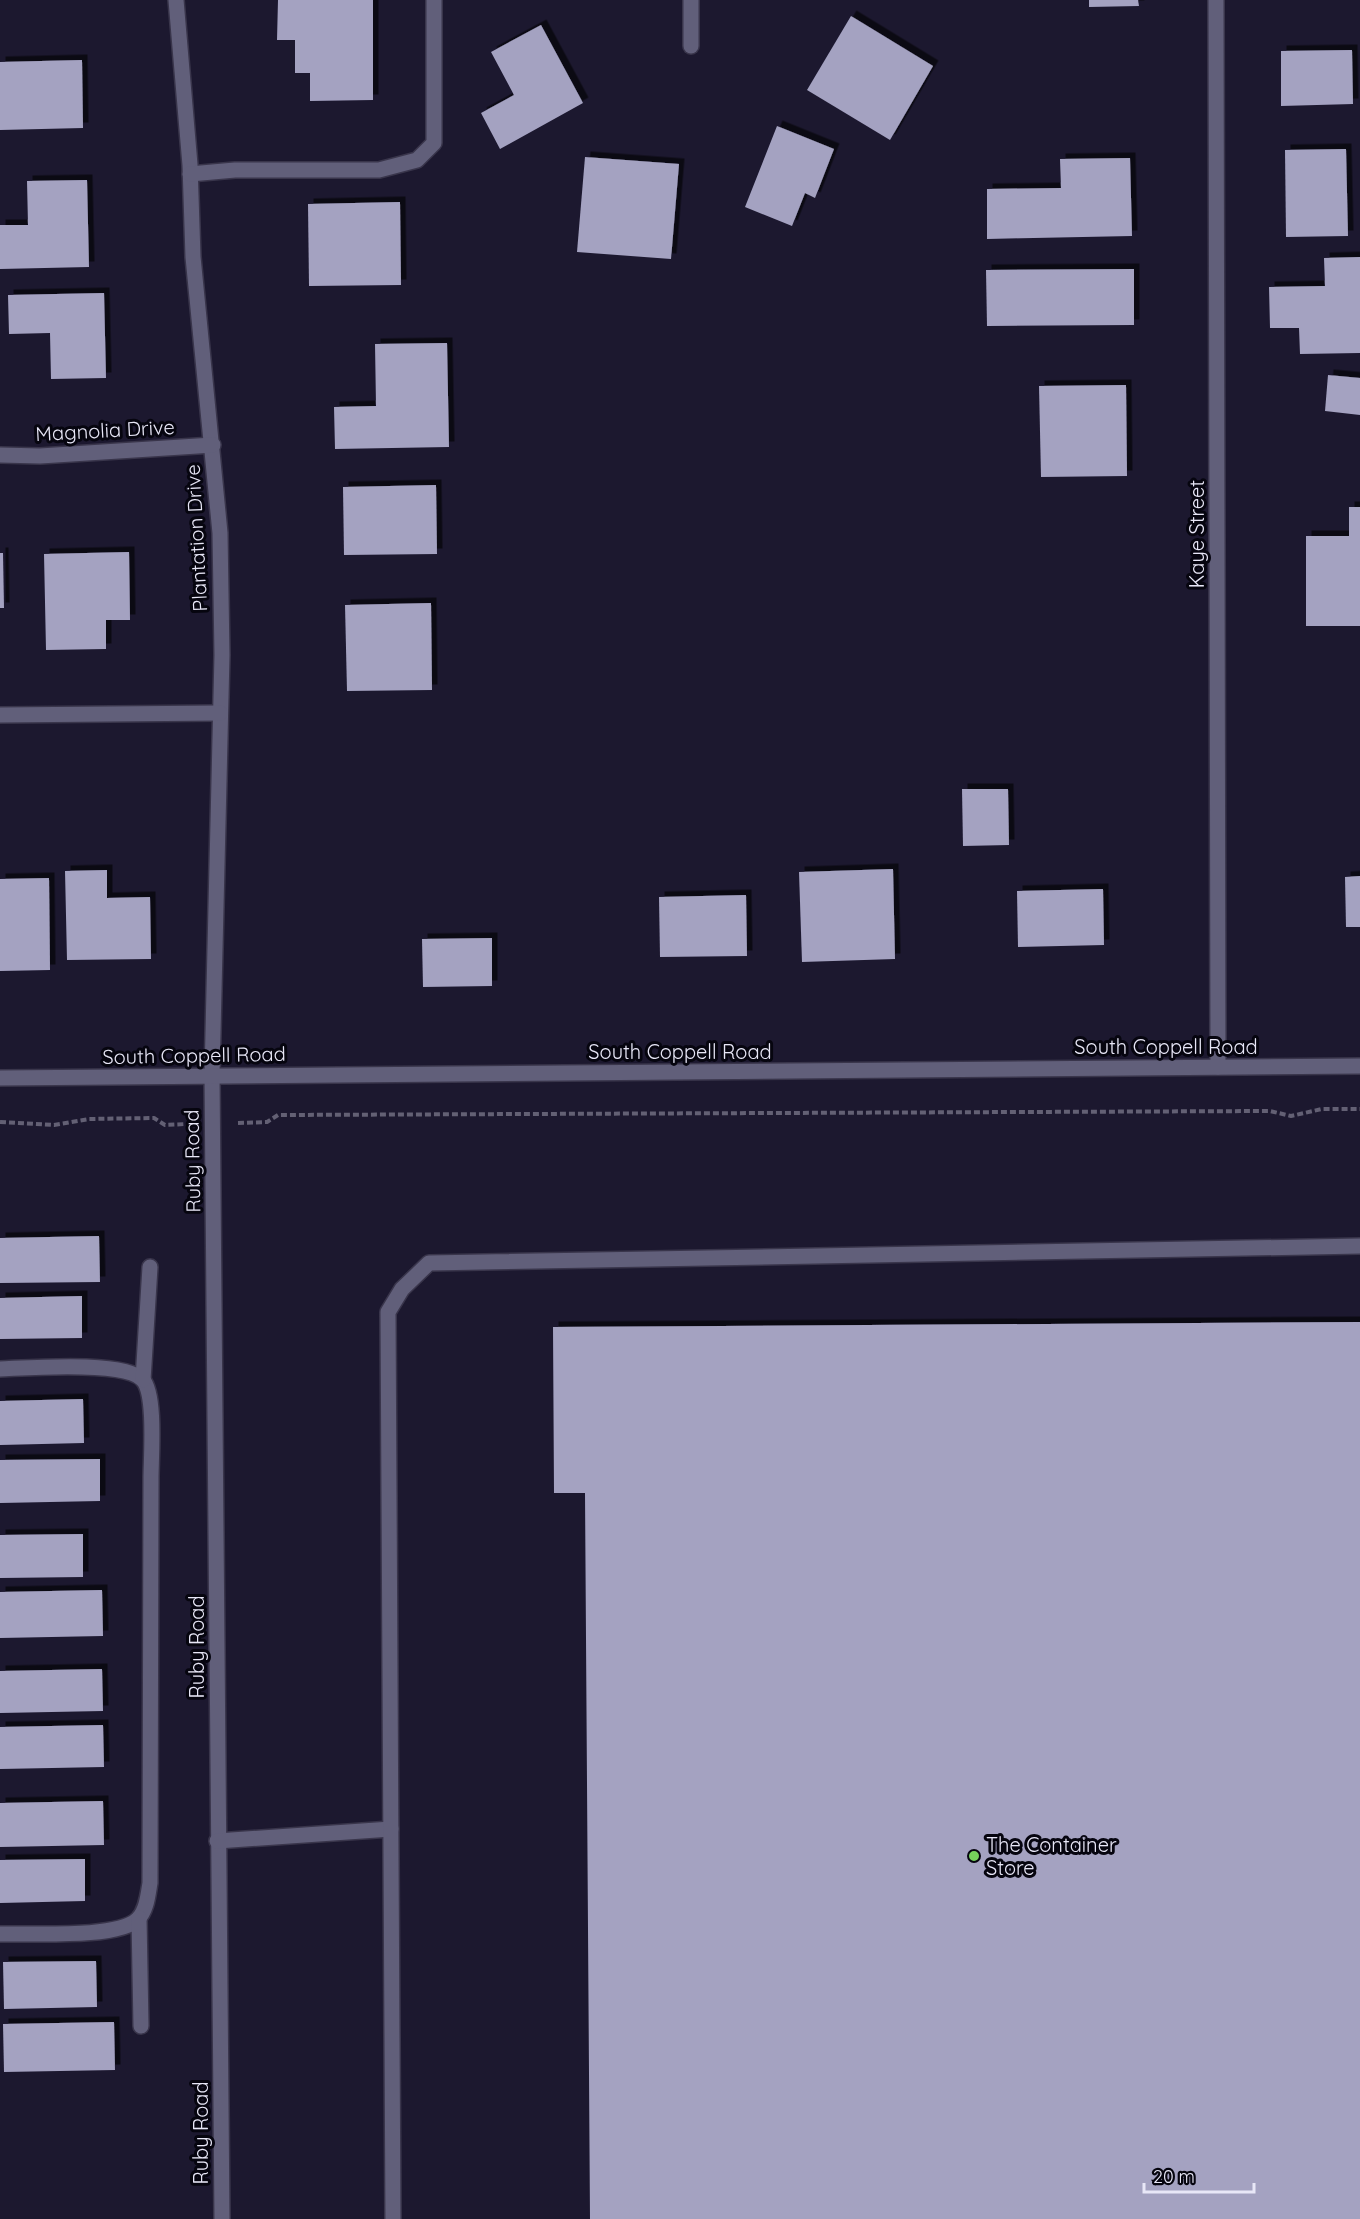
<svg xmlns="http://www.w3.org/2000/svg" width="1360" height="2219" font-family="Quicksand,sans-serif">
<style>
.building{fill:#a4a2c1;filter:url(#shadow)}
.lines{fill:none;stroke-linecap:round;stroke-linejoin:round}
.minor-casing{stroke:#39354b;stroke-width:18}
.path{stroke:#636074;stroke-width:4;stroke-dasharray:6 3;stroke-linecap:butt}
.minor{stroke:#615f7a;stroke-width:15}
.poi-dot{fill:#75d25b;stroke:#06050f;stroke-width:2}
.labels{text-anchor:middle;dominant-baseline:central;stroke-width:6;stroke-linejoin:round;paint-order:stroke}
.street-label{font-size:20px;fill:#e8e7f7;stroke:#06050f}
.poi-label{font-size:20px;fill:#e8e7f7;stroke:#06050f;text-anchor:start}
</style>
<defs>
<filter id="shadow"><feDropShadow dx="5.5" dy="-5.5" stdDeviation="0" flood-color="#0009"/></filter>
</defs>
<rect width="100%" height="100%" fill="#1c182f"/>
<g class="building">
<path d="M278,0H373V100L310,101V73H295V40H277Z"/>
<path d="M1089,0H1138L1139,6L1089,7Z"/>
<path d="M851,16L933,66L890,140L807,90Z"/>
<path d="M541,25L583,103L500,149L481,113L514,95L491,52Z"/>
<path d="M1352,50L1353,104L1281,106V51Z"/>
<path d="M82,60L83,128L0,130V62Z"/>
<path d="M777,126L834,149L815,198L805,193L792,226L745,207Z"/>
<path d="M1346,149L1348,236L1286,237L1285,150Z"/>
<path d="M585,157L679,164L671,259L577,252Z"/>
<path d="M1130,158L1132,236L987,239V189L1061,188L1060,159Z"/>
<path d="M87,180L89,267L0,269V225H28L27,181Z"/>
<path d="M400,202L401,285L309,286L308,204Z"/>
<path d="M1360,257V353L1300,354L1299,328H1270L1269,287L1325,286L1324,258Z"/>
<path d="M1134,269V325L987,326L986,270Z"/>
<path d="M104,293L106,378L51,379L50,333L9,334L8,295Z"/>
<path d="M447,343L449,447L335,449L334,407L376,406L375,344Z"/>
<path d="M1328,375L1360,378V415L1325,411Z"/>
<path d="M1126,385L1127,476L1041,477L1039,386Z"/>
<path d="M436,485L437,554L344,555L343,487Z"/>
<path d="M1349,507H1360V626H1306V536H1349Z"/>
<path d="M129,552L130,620H106V649L46,650L44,554Z"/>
<path d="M0,553H3L4,608H0Z"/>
<path d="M431,603L432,690L347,691L345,605Z"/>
<path d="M962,789H1008L1009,845L963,846Z"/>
<path d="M893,869L895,959L802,962L799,872Z"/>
<path d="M107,870V898L150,897L151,959L67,960L65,871Z"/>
<path d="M1360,876V927H1346L1345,877Z"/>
<path d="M49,878L50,970L0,971V879Z"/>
<path d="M1103,889L1104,945L1018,947L1017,891Z"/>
<path d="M746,895L747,956L660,957L659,897Z"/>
<path d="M492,938V986L423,987L422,939Z"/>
<path d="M99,1236L100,1282L0,1283V1238Z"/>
<path d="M82,1296V1338L0,1339V1298Z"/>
<path d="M1360,1322V2219H590L585,1493H554L553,1327Z"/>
<path d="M83,1399L84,1443L0,1445V1401Z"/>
<path d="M100,1459V1501L0,1503V1460Z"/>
<path d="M83,1534V1577L0,1578V1535Z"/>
<path d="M102,1590L103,1636L0,1638V1592Z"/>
<path d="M102,1669L103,1711L0,1713V1671Z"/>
<path d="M103,1725L104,1767L0,1769V1727Z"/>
<path d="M103,1801L104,1845L0,1847V1803Z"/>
<path d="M85,1859V1901L0,1903V1860Z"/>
<path d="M96,1961L97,2007L4,2009L3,1962Z"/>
<path d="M114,2022L115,2070L4,2072L3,2024Z"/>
</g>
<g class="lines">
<defs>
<g id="minor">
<path d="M176,0L190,165L193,257L220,533L222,655L212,1075L222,2219"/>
<path d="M691,0V46"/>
<path d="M1216,0L1218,1067"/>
<path d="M190,174L235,170H379L417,160L434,143V0"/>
<path d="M0,455L40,456L213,445"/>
<path d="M0,715L220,713"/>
<path d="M0,1078L1360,1066"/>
<path d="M0,1369C28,1368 125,1360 143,1380C156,1395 151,1457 151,1478C151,1613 150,1748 150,1883C148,1894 147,1910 138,1919C119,1939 30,1933 0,1934"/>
<path d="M143,1380L150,1267"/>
<path d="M217,1841L391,1829"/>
<path d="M139,1918L141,2026"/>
<path d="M393,2219L388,1312L402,1289L429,1263L1360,1246"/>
</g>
</defs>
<use href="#minor" class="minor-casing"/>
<g class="path">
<path d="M0,1122L54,1125L89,1119L154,1118L165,1125L186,1124"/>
<path d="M238,1123L267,1122L278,1115L1270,1111L1291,1116L1322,1109H1360"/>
</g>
<use href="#minor" class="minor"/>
</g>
<circle class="poi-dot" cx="974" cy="1856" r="6"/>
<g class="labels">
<g class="street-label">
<text transform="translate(105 430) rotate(-3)">Magnolia Drive</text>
<text transform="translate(1196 534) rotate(-90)">Kaye Street</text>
<text transform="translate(196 538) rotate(-93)">Plantation Drive</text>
<text x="1166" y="1046">South Coppell Road</text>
<text x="680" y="1051">South Coppell Road</text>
<text transform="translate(194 1055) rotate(-1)">South Coppell Road</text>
<text transform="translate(192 1161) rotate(-91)">Ruby Road</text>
<text transform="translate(196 1647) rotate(-90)">Ruby Road</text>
<text transform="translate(200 2133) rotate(-90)">Ruby Road</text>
</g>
<g class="poi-label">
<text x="986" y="1844">The Container<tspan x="986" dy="23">Store</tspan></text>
</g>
</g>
<path d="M1144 2183v9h110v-9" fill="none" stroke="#e8e7f7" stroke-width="3"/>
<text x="1153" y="2183" font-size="18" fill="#e8e7f7" stroke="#06050f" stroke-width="4.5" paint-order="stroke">20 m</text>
</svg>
